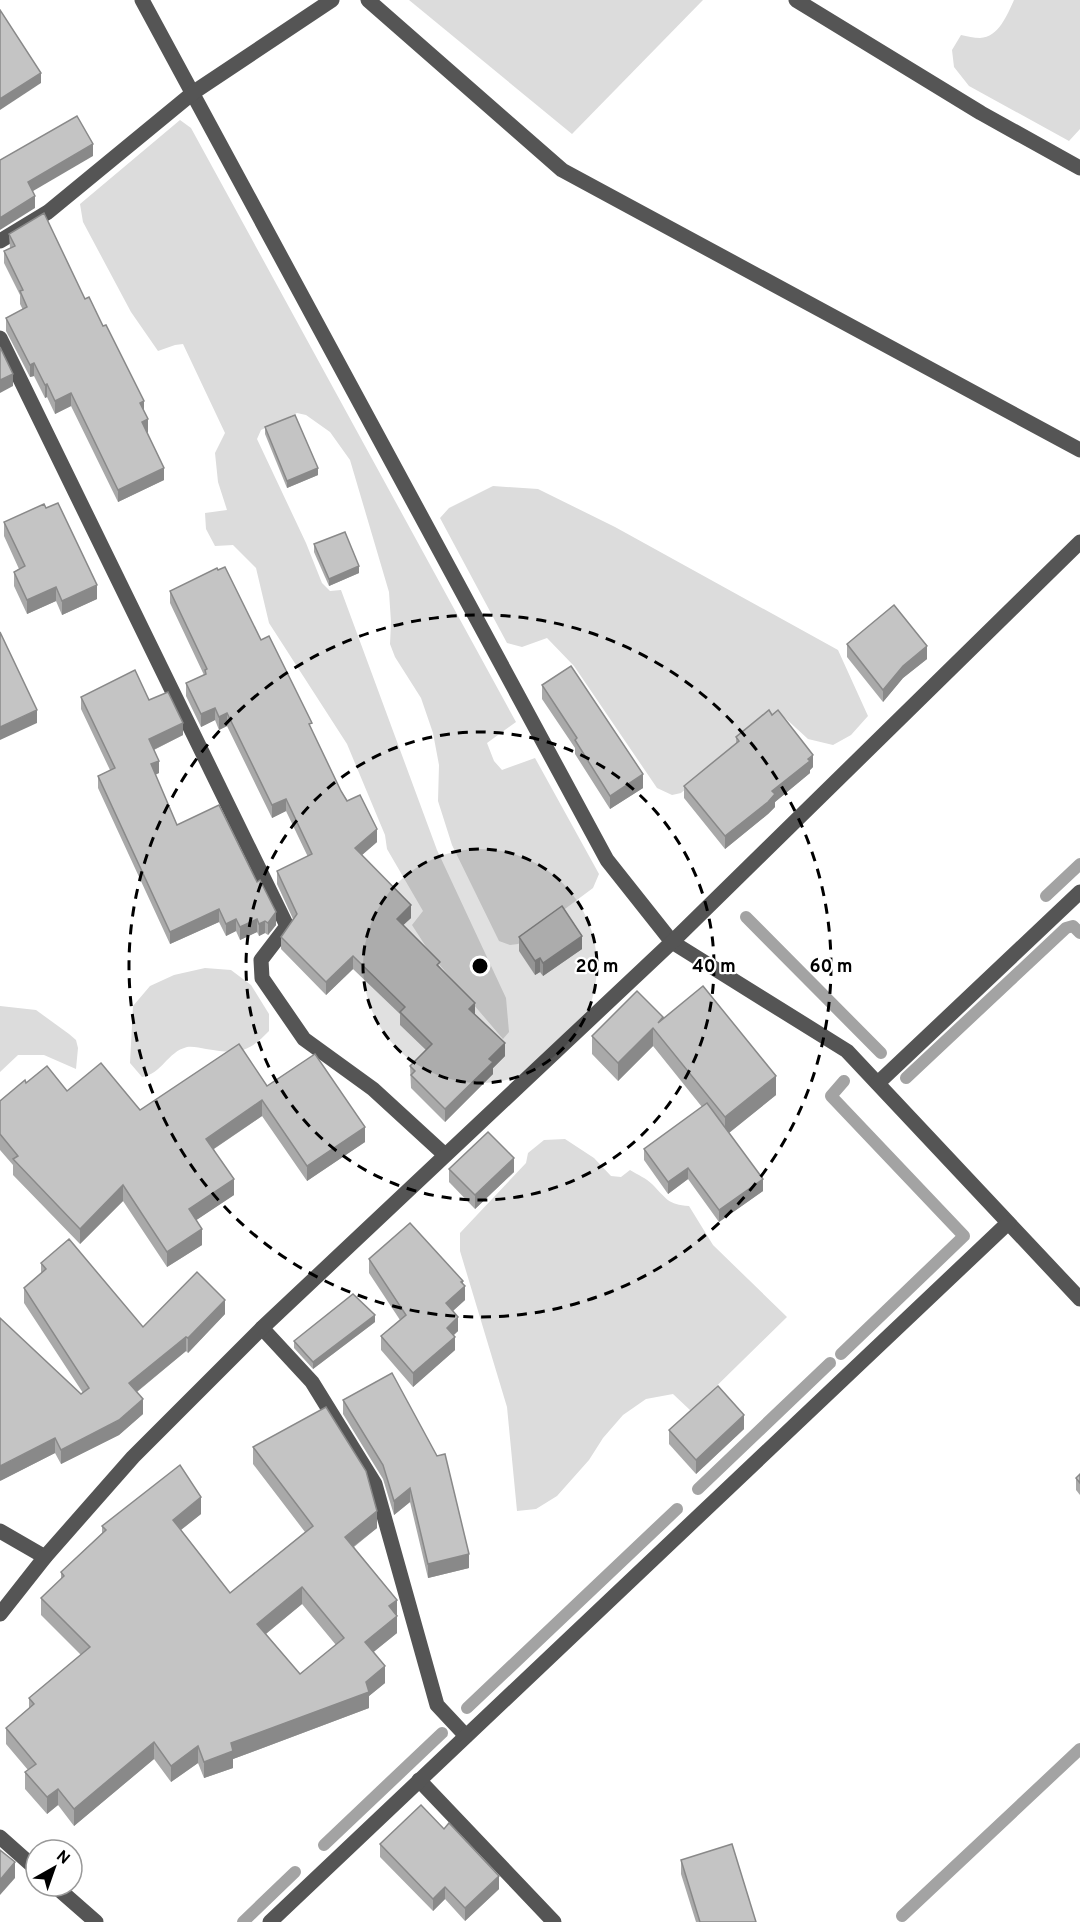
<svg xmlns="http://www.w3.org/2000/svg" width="1080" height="1922" font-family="Overpass,sans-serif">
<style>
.green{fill:#dcdcdc}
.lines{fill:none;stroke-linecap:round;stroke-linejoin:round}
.stream{stroke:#a3a3a3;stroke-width:12}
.minor{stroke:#555;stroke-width:15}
.wall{fill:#a9a9a9;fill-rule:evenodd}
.shaded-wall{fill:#898989}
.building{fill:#c4c4c4;stroke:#898989;stroke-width:1.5;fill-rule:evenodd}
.ring{fill:none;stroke:#000;stroke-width:3;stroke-dasharray:10 8}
.centre{fill:#000;stroke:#fff;stroke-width:3}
.ring-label{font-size:18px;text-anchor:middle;font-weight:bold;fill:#000;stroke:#fff;stroke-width:4.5;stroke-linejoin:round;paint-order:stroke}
</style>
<rect width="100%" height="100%" fill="#fff"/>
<g class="green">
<path d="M409,0H703L572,134Z"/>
<path d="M1014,0H1080V129L1069,141L969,86L954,67L952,50L961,35C967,36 974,38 980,38C999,37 1007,15 1014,0Z"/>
<path d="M180,120L191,128L516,722L487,743L494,761L502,770L535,758L599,874L593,888L518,944L510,945L499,941L452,845L438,801L439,765L433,733L421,698L395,657L390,644L391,622L389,592L350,460L330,432L306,415L297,413L261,430L257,439L306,543L322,583L330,591L341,590L437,850L506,998L509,1032L503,1039L432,956L412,925L423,911L387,849L385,835L347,744L269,623L256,568L233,545L215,546L206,529L205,513L227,510L218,482L215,453L225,433L183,344L175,345L158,351L131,312L83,222L80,204Z"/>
<path d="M493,486L538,489L615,527L838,650L868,716L851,735L833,745L808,739L784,717L774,713L681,793L672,795L657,788L574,666L547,638L522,647L507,643L440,518L449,508Z"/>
<path d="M205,968L231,970L251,985L269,1014V1031C247,1054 237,1054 206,1049C200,1048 193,1046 187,1047C167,1052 162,1074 142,1077L130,1063L133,1006L150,986L174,975Z"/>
<path d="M0,1006L36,1010L69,1034L76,1040L78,1048L76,1069L44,1055H18L0,1072Z"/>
<path d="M565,1139L594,1158L611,1176L621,1177L630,1170C638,1175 646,1178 652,1184C666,1198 668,1205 689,1206L713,1245L787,1317L691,1411L673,1394L646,1399L623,1415L603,1438L589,1460L557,1496L536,1509L517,1511L507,1407L460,1251V1233L526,1163L528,1153L544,1140Z"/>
</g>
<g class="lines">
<g class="stream">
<path d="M1046,896L1080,864"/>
<path d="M746,917L881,1053"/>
<path d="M906,1078L1066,928L1073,926L1080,933"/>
<path d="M841,1354L964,1236L831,1096L844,1081"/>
<path d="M698,1489L830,1363"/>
<path d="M467,1708L677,1509"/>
<path d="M324,1845L442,1733"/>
<path d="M902,1916L1080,1749"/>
<path d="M243,1922L295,1872"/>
</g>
<g class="minor">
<path d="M142,0L607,860L672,942L847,1051L1080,1299"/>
<path d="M368,0L562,170L1080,450"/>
<path d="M796,0L981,113L1080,168"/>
<path d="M0,241L48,212L194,92L332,0"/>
<path d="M0,338L287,926L261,960L262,978L304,1039L373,1089L445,1155"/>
<path d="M878,1083L1080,892"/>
<path d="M262,1328L312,1382L375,1484L437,1705L466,1736"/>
<path d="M0,1531L45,1557"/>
<path d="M0,1614L45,1557L133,1457L262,1328L672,942L1080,542"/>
<path d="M419,1780L554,1922"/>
<path d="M0,1837L36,1869"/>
<path d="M55,1886L96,1922"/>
<path d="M270,1922L1008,1223"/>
</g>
</g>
<g class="wall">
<path d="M9,234L85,299L144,411L148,432L147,433L164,480L118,502L71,406L55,414L47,397L45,398L34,376L30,377L6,331V318L23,310L20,304V295L4,263V251L10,248Z"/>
<path d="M265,427L318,475L287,488L265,434Z"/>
<path d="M4,522L97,599L62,615L56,601L27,614L14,586V572L19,569L4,536Z"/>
<path d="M314,544L359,573L329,586L314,552Z"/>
<path d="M170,591L261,640L312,731L341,791L377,842L362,855L411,918L403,925L440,967L505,1056L493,1068V1074L445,1122L411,1088L410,1066L426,1050L400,1025V1014L353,969L326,995L281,949V937L293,919L277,884V871L308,857L286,811L272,818L227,726L219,730L215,720L201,727L186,696V683L204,675L170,603Z"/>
<path d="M847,644L927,659L903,678L883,702L847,657Z"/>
<path d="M542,685L643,788L610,809L575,754V748L542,699Z"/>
<path d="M81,697L149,700L183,735L154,750L159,773L155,774L177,825L276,925L268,935L265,933L259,936L257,932L240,940L236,931L226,936L219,922L170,944L98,788V776L110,770L81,709Z"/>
<path d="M736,737L813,767L810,770V773L775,802V807L768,814L725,849L684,798V786L736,744Z"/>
<path d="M519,937L582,949L543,976L540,972L535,975L519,951Z"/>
<path d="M663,1019L776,1095L729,1133L763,1191L719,1222L688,1179L668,1194L644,1160V1149L702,1107L653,1046L618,1081L592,1054V1036Z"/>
<path d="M26,1083L67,1091L140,1110L267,1086L365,1142L307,1181L262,1116L214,1149L234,1195L196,1220L202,1245L167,1267L123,1201L80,1244L13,1175V1165L0,1150V1101Z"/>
<path d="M449,1169L514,1172L475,1209L449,1182Z"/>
<path d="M369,1259L463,1284L465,1300L453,1311L458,1331L453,1335L455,1350L413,1387L381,1350V1336L400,1320L369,1273Z"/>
<path d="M41,1263L143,1327L225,1314L188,1353L186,1351L137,1392L143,1414L119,1435L61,1464L55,1453L0,1481L83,1393L24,1303V1288L41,1274Z"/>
<path d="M375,1322L313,1369L294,1348V1341Z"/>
<path d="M343,1400L469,1568L428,1578L410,1502L394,1515L383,1479L343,1414Z"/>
<path d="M744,1429L696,1474L669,1444V1430Z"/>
<path d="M253,1447L377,1528L354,1547L397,1600V1633L373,1652L385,1683L369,1696V1708L233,1759V1768L204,1778L198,1763L171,1782L154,1759L74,1826L58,1805L47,1814L25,1789V1772L28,1770L6,1744V1728L29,1708V1698L81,1655L41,1615V1598L61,1579V1572L102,1533V1526L201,1514L181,1530L230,1593L305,1532L253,1464ZM302,1604L336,1645L300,1674L266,1634Z"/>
<path d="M1080,1474V1495L1076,1490V1478Z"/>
<path d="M380,1844L499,1889L465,1921L445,1899L433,1911L380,1857Z"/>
<path d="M681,1860L756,1922H696L681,1874Z"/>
</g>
<g class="shaded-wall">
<path d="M41,73V83L0,110V99Z"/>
<path d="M93,144V156L28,194V182Z"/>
<path d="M35,196V208L0,230V218Z"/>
<path d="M34,363V376L30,377V365Z"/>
<path d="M13,374V386L0,393V380Z"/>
<path d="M47,384V397L45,398V385Z"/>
<path d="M71,393V406L55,414V401Z"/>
<path d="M144,401V414L140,403Z"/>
<path d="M148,419V432L142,435V422Z"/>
<path d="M164,468V480L118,502V490Z"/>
<path d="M318,468V475L287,488V481Z"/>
<path d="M359,566V573L329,586V579Z"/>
<path d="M97,585V599L62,615V601Z"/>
<path d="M56,587V601L27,614V600Z"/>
<path d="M927,646V659L903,678L883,702V690L903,666Z"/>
<path d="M215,708V720L201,727V714Z"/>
<path d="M37,710V723L0,740V727Z"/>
<path d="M227,713V726L219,730V717Z"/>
<path d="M183,723V735L149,752V739Z"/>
<path d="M813,755V767L810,770V773L775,802V807L768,814L725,849V836L772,791Z"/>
<path d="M159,761V773L151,777V764Z"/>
<path d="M643,774V788L610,809V796Z"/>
<path d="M286,799V811L272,818V805Z"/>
<path d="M377,829V842L355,861V848Z"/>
<path d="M411,905V918L397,931V919Z"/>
<path d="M219,909V922L170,944V932Z"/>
<path d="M276,912V925L268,935V923Z"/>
<path d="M236,919V931L226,936V924Z"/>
<path d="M257,919V932L240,940V927Z"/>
<path d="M265,921V933L259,936V924Z"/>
<path d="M582,936V949L543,976V963Z"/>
<path d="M353,956V969L326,995V982Z"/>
<path d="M540,958V972L535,975V961Z"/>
<path d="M475,1003V1016L469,1009Z"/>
<path d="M653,1028V1046L618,1081V1063Z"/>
<path d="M505,1043V1056L493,1068V1074L445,1122V1109L489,1059Z"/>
<path d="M776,1076V1095L725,1136V1117Z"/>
<path d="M262,1100V1116L206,1154V1139Z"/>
<path d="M365,1127V1142L307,1181V1166Z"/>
<path d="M514,1158V1172L475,1209V1195Z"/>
<path d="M688,1168V1179L668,1194V1182Z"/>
<path d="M234,1179V1195L189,1225V1209Z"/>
<path d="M763,1179V1191L719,1222V1210Z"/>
<path d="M123,1185V1201L80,1244V1229Z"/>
<path d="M202,1229V1245L167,1267V1252Z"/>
<path d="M463,1281V1288L465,1286V1300L446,1317V1303Z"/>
<path d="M225,1300V1314L188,1353V1338Z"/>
<path d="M375,1315V1322L313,1369V1362Z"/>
<path d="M458,1317V1331L447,1342V1328Z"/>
<path d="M186,1337V1351L129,1398V1383Z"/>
<path d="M455,1337V1350L413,1387V1373Z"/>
<path d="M143,1399V1414L119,1435L61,1464V1450Z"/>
<path d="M744,1415V1429L696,1474V1460Z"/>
<path d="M55,1438V1453L0,1481V1466Z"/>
<path d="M410,1488V1502L394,1515V1501Z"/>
<path d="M201,1497V1514L173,1536V1520Z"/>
<path d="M377,1511V1528L345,1553V1537Z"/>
<path d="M469,1554V1568L428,1578V1564Z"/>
<path d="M302,1587V1604L257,1641V1624Z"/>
<path d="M397,1600V1633L365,1659V1642L389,1606Z"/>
<path d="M385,1666V1683L369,1696V1708L233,1759V1768L204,1778V1762L231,1743L366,1682Z"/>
<path d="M154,1742V1759L74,1826V1809Z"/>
<path d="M198,1746V1763L171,1782V1766Z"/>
<path d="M58,1789V1805L47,1814V1797Z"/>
<path d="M15,1862V1878L0,1895V1880Z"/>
<path d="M499,1876V1889L465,1921V1908Z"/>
<path d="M445,1887V1899L433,1911V1899Z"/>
</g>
<g class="building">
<path d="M0,10L41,73L0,99Z"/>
<path d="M77,116L93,144L28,182L35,196L0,218V160Z"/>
<path d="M44,213L85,299L89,297L103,326L106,325L144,401L140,403L148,419L142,422L164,468L118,490L71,393L55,401L47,384L45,385L34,363L30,365L6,318L27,307L20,291L23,290L4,251L15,246L9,234Z"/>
<path d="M0,347L13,374L0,380Z"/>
<path d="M295,415L318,468L287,481L265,427Z"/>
<path d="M58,503L97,585L62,601L56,587L27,600L14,572L25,566L4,522L44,504L46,508Z"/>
<path d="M345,532L359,566L329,579L314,544Z"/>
<path d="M225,567L261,640L269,636L312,723L309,724L341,791L347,801L360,795L377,829L355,848L411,905L397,919L440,962L437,965L475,1003L469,1009L505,1043L489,1059L493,1062L445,1109L411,1075L415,1071L410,1066L432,1044L400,1012L405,1007L353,956L326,982L281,937L297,914L277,871L312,854L286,799L272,805L227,713L219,717L215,708L201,714L186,683L206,674L205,670L207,669L170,591L217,568L218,570Z"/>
<path d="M894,605L927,646L903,666L883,690L847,644Z"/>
<path d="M0,632L37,710L0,727Z"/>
<path d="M571,666L643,774L610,796L575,740L577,738L542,685Z"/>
<path d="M135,670L149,700L168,692L183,723L149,739L159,761L151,764L177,825L219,805L257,882L260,880L276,912L268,923L265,921L259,924L257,919L240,927L236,919L226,924L219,909L170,932L98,776L115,768L81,697Z"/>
<path d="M769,710L772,715L778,710L813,755L808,759L810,761L772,791L775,794L768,802L725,836L684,786L739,741L736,737Z"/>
<path d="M562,906L582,936L543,963L540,958L535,961L519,937Z"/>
<path d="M703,986L776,1076L725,1117L653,1028L618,1063L592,1036L637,991L663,1017L658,1023Z"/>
<path d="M239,1044L267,1086L315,1054L365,1127L307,1166L262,1100L206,1139L234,1179L189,1209L202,1229L167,1252L123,1185L80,1229L13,1159L18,1156L0,1134V1101L25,1080L26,1083L47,1066L67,1091L101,1063L140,1110Z"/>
<path d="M707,1103L763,1179L719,1210L688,1168L668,1182L644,1149Z"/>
<path d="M488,1132L514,1158L475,1195L449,1169Z"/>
<path d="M410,1223L463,1281L461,1282L465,1286L446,1303L458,1317L447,1328L455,1337L413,1373L381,1336L406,1315L369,1259Z"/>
<path d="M69,1239L143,1327L197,1272L225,1300L188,1338L186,1337L129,1383L143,1399L119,1420L61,1450L55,1438L0,1466V1318L81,1394L89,1388L24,1288L46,1269L41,1263Z"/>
<path d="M353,1294L375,1315L313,1362L294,1341Z"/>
<path d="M392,1373L437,1456L445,1454L469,1554L428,1564L410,1488L394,1501L383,1465L343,1400Z"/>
<path d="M718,1386L744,1415L696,1460L669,1430Z"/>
<path d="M326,1407L366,1471L377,1511L345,1537L397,1600L389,1606L397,1616L365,1642L385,1666L366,1682L369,1692L231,1743L233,1751L204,1762L198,1746L171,1766L154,1742L74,1809L58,1789L47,1797L25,1772L36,1764L6,1728L34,1704L29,1698L90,1647L41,1598L64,1576L61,1572L106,1530L102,1526L180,1465L201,1497L173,1520L230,1593L313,1526L253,1447ZM302,1587L344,1638L300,1674L257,1624Z"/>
<path d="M1080,1474V1483L1076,1478Z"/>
<path d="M421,1805L444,1829L449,1823L499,1876L465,1908L445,1887L433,1899L380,1844Z"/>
<path d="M732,1844L756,1922H700L681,1860Z"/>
<path d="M0,1850L15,1862L0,1880Z"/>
</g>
<circle cx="480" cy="966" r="117" fill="#000" fill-opacity=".12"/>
<g class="ring">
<circle cx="480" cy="966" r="117"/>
<circle cx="480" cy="966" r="234"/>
<circle cx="480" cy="966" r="351"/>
</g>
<circle cx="480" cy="966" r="9" class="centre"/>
<g class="ring-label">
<text x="597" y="972">20 m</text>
<text x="714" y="972">40 m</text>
<text x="831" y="972">60 m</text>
</g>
<g transform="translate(54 1868) rotate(40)"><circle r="28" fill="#ffffff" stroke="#999999" stroke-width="1.5"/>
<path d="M0-4.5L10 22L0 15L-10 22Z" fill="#000000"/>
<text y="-9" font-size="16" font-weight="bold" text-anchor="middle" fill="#000000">N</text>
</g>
</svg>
